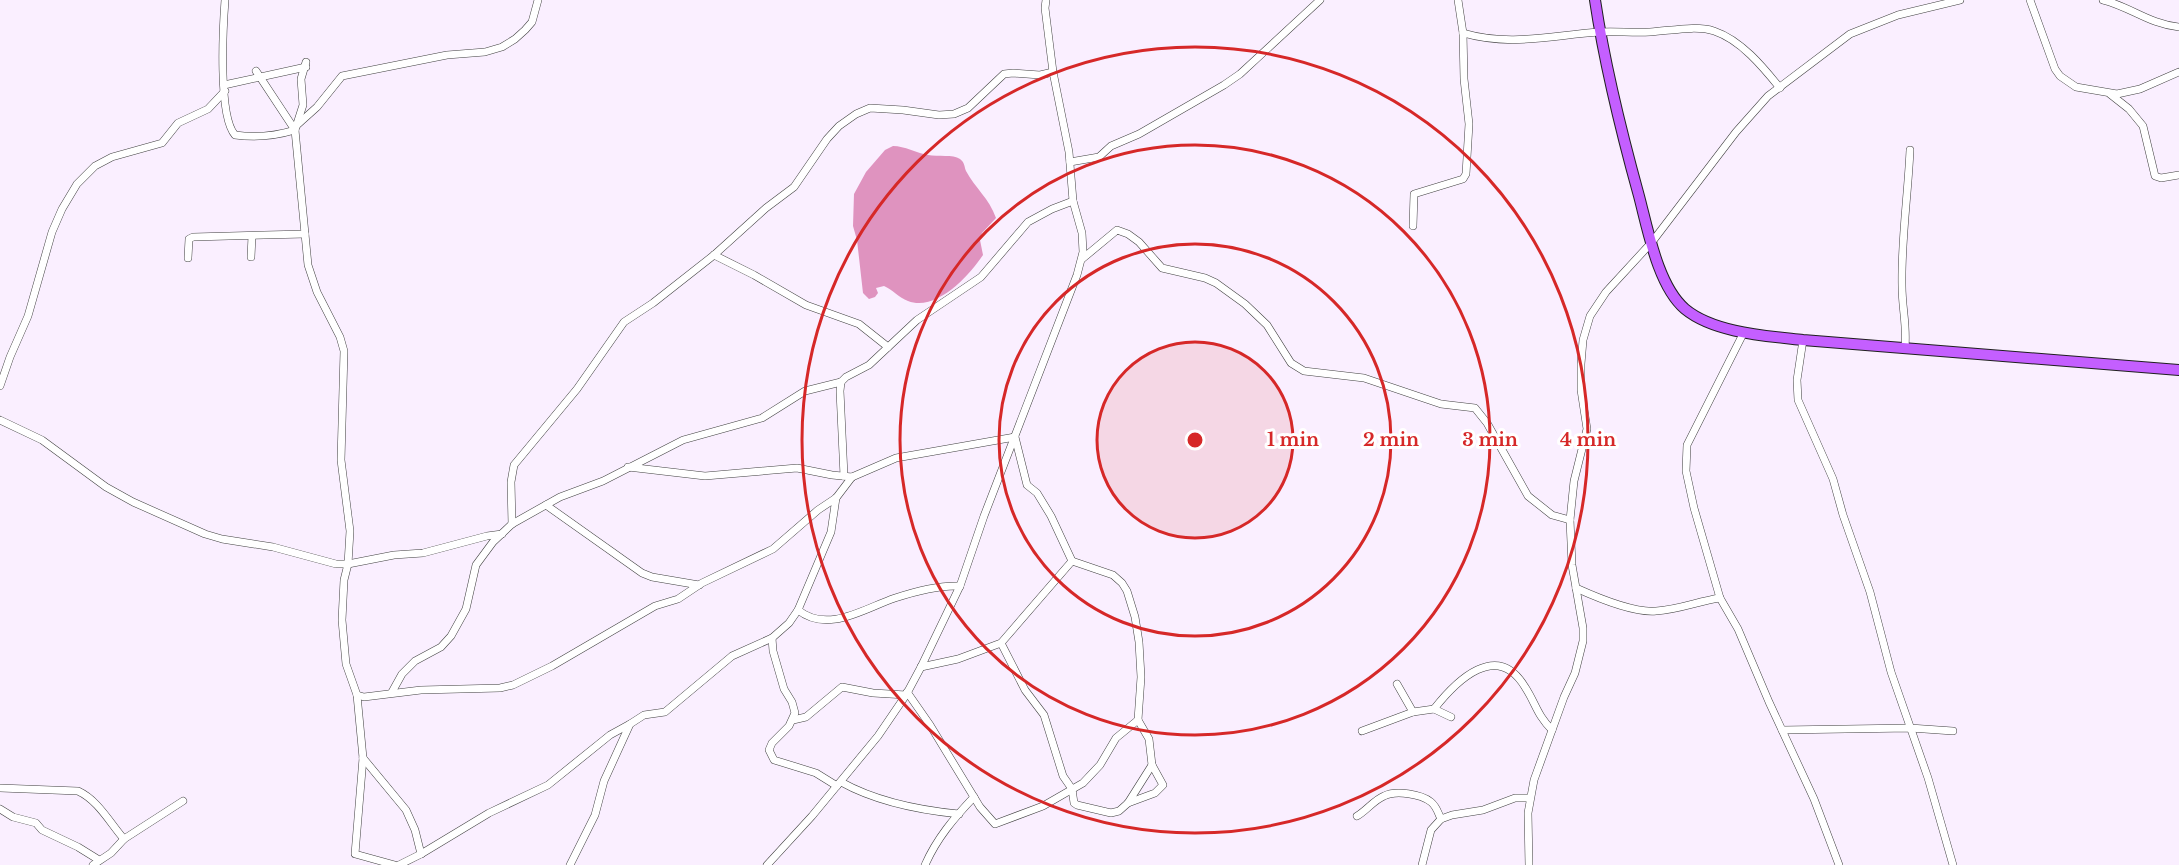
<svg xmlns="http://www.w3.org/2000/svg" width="2179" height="865" font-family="'Libre Baskerville',serif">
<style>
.forest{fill:#df93bf}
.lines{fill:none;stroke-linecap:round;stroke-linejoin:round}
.street-casing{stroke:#414141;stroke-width:8}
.primary-casing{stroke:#1f1f1f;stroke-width:12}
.street{stroke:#fff;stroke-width:7}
.primary{stroke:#c45fff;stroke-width:10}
.ring{fill:none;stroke:#d62828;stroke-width:3}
.centre{fill:#d62828;stroke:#fff;stroke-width:3}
.ring-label{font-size:18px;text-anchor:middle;font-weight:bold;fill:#d62828;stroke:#fff;stroke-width:6;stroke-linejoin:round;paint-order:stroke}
</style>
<rect width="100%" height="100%" fill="#faefff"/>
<path class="forest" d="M893,146C905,146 916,153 928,155C938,157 953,154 960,159C965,163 964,166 966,171C975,188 989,198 996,218L982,233L980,240L983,255C969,276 936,312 908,301C899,298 892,289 884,286L876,288L878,293L875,297L869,299L863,293L857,240L853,226L854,194L866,172L885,150Z"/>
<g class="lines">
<defs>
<g id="street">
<path d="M225,0C223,27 218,116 235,135C255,138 275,136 295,130L303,105L301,79L306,62"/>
<path d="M2030,0L2055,69L2060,76L2076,87L2117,94L2140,89L2179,72"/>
<path d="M2103,0C2131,7 2149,24 2179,27"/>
<path d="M1463,33C1511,47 1552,35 1600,32C1616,31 1633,33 1650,32C1670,31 1695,25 1714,31C1741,40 1763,67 1780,88"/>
<path d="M256,71L295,130L308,265L317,292L340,337L344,351L341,460L350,531L348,564L344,580L342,620L346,664L357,695L363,758L355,854L395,865"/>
<path d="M224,85L306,67"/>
<path d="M2110,94L2129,109L2143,126L2155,176L2161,178L2179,175"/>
<path d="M297,125L317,107L342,76L447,55L485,52L502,47L515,39L525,30L532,22L538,0"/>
<path d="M1070,162L1099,157L1111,146L1139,134L1224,85L1240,74L1320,0"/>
<path d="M1413,226L1414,194L1463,179L1466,174L1469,124L1464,79L1463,33L1458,0"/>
<path d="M714,255L754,275L806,305L859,324L888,347"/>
<path d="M251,257L252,236"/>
<path d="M188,258L189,239L193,237L305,234"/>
<path d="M1082,259L1117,230L1128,234L1139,242L1162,268L1205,278L1216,283L1245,304L1267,325L1291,363L1304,371L1364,378L1441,404L1475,408L1487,423L1528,496L1552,515L1570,520"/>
<path d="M1744,332L1687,445L1686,471L1694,508L1720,598L1738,629L1769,702L1814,799L1839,865"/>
<path d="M1803,340L1797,380L1798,400L1833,479L1843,515L1870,592L1891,672L1928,778L1953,865"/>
<path d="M1905,347C1907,325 1902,308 1902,286C1901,241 1908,195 1910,150"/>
<path d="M841,382L840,391L844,476"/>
<path d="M0,386L10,357L28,316L52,232L62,209L77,184L95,166L112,157L162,143L178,123L208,109L225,91"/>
<path d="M0,420L42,440L106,487L133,502L205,534L222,539L273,547L336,564H348L394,555L423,553L487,536L502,534"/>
<path d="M628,467L705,476L797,468L832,475L852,477"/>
<path d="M836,498L831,532L798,610L789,623L772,638L773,651L784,689L792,702L795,713L789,726L772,743L769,750L774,760L816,773L837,786"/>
<path d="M546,505L642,573L652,577L699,585"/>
<path d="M512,524L511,482L514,465L577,389L624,322L653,303L714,255L766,208L794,187L827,139L839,126L856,114L870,108L903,110L939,115L954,114L968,108L1004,74L1013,73L1040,75L1053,72"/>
<path d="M1072,561L1113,575L1122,583L1127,591L1135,617L1139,642L1141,677L1138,720L1149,739L1152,765L1163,785L1155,793L1128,803"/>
<path d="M1576,588C1598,598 1633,613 1656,611C1678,610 1699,601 1720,598"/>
<path d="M798,610C828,634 865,608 895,598C916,591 938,585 960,586"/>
<path d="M1001,643L1025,690L1044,715L1063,776L1072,789L1074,803L1077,805L1111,813L1119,811L1128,803L1152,765"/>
<path d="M1397,684L1413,712L1434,709C1456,681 1497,640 1525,687C1536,704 1537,715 1552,730"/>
<path d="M392,692L402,674L415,661L441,647L451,636L466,609L476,565L493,542L512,524L560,497L603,481L683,440L762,418L805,391L841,382L846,377L869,365L917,320L981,277L1028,222L1052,209L1073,201"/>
<path d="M907,692L930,725L980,807L995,824L1043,806L1083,783L1100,765L1116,738L1138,720"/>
<path d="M357,695L364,697L421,690L500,688L513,685L552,666L655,606L678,599L702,583L773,549L818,510L836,498L852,477L896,458L1015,437L1027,485L1037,493L1051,516L1072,561L1001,643L958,659L921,667"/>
<path d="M1434,709L1451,717"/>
<path d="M793,720L806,717L842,687L873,693L906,695"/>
<path d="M1782,730L1910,728L1953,731"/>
<path d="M1362,731L1413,712"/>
<path d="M363,758L406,810L415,830L421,854"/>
<path d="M841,782C877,802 918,810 959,814"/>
<path d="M0,788L78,791C98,800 110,823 124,839"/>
<path d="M0,809L13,817L36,823L42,830L78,847L99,860"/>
<path d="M1357,816C1366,811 1374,800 1384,796C1396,790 1421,794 1431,802C1437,807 1438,813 1441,819"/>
<path d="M93,865L111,853L124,839L183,801"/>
<path d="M399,865L421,854L489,813L548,785L610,735L630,724"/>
<path d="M570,865L595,815L604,781L630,724L644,715L665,712L732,656L772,638"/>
<path d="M767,865L812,816L878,736L906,695L921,667L960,586L984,516L1077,275L1083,252L1082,233L1073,201L1069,152L1053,72L1045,8L1046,0"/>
<path d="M925,865C937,838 954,818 974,797"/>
<path d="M1422,865L1431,830L1441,819L1452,815L1483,810L1515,798H1530"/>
<path d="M1529,865L1528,813L1534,780L1564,697L1575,673L1583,641V628L1572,565L1570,520L1574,481L1587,429L1581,390V364L1583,340L1590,316L1606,292L1652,242L1736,132L1768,96L1850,34L1898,15L1960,0"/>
</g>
<path id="primary" d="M1595,0C1605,67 1621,131 1639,196C1648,230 1658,286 1685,309C1714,333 1767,336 1803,340L2179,370"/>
</defs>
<use href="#street" class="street-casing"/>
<use href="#primary" class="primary-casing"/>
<use href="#street" class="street"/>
<use href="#primary" class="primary"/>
</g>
<circle cx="1195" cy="440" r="98" fill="#d62828" fill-opacity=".12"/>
<g class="ring">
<circle cx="1195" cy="440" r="98"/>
<circle cx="1195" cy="440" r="196"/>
<circle cx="1195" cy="440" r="295"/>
<circle cx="1195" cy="440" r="393"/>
</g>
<circle cx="1195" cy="440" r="9" class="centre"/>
<g class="ring-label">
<text x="1293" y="446">1 min</text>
<text x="1391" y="446">2 min</text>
<text x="1490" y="446">3 min</text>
<text x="1588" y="446">4 min</text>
</g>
</svg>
